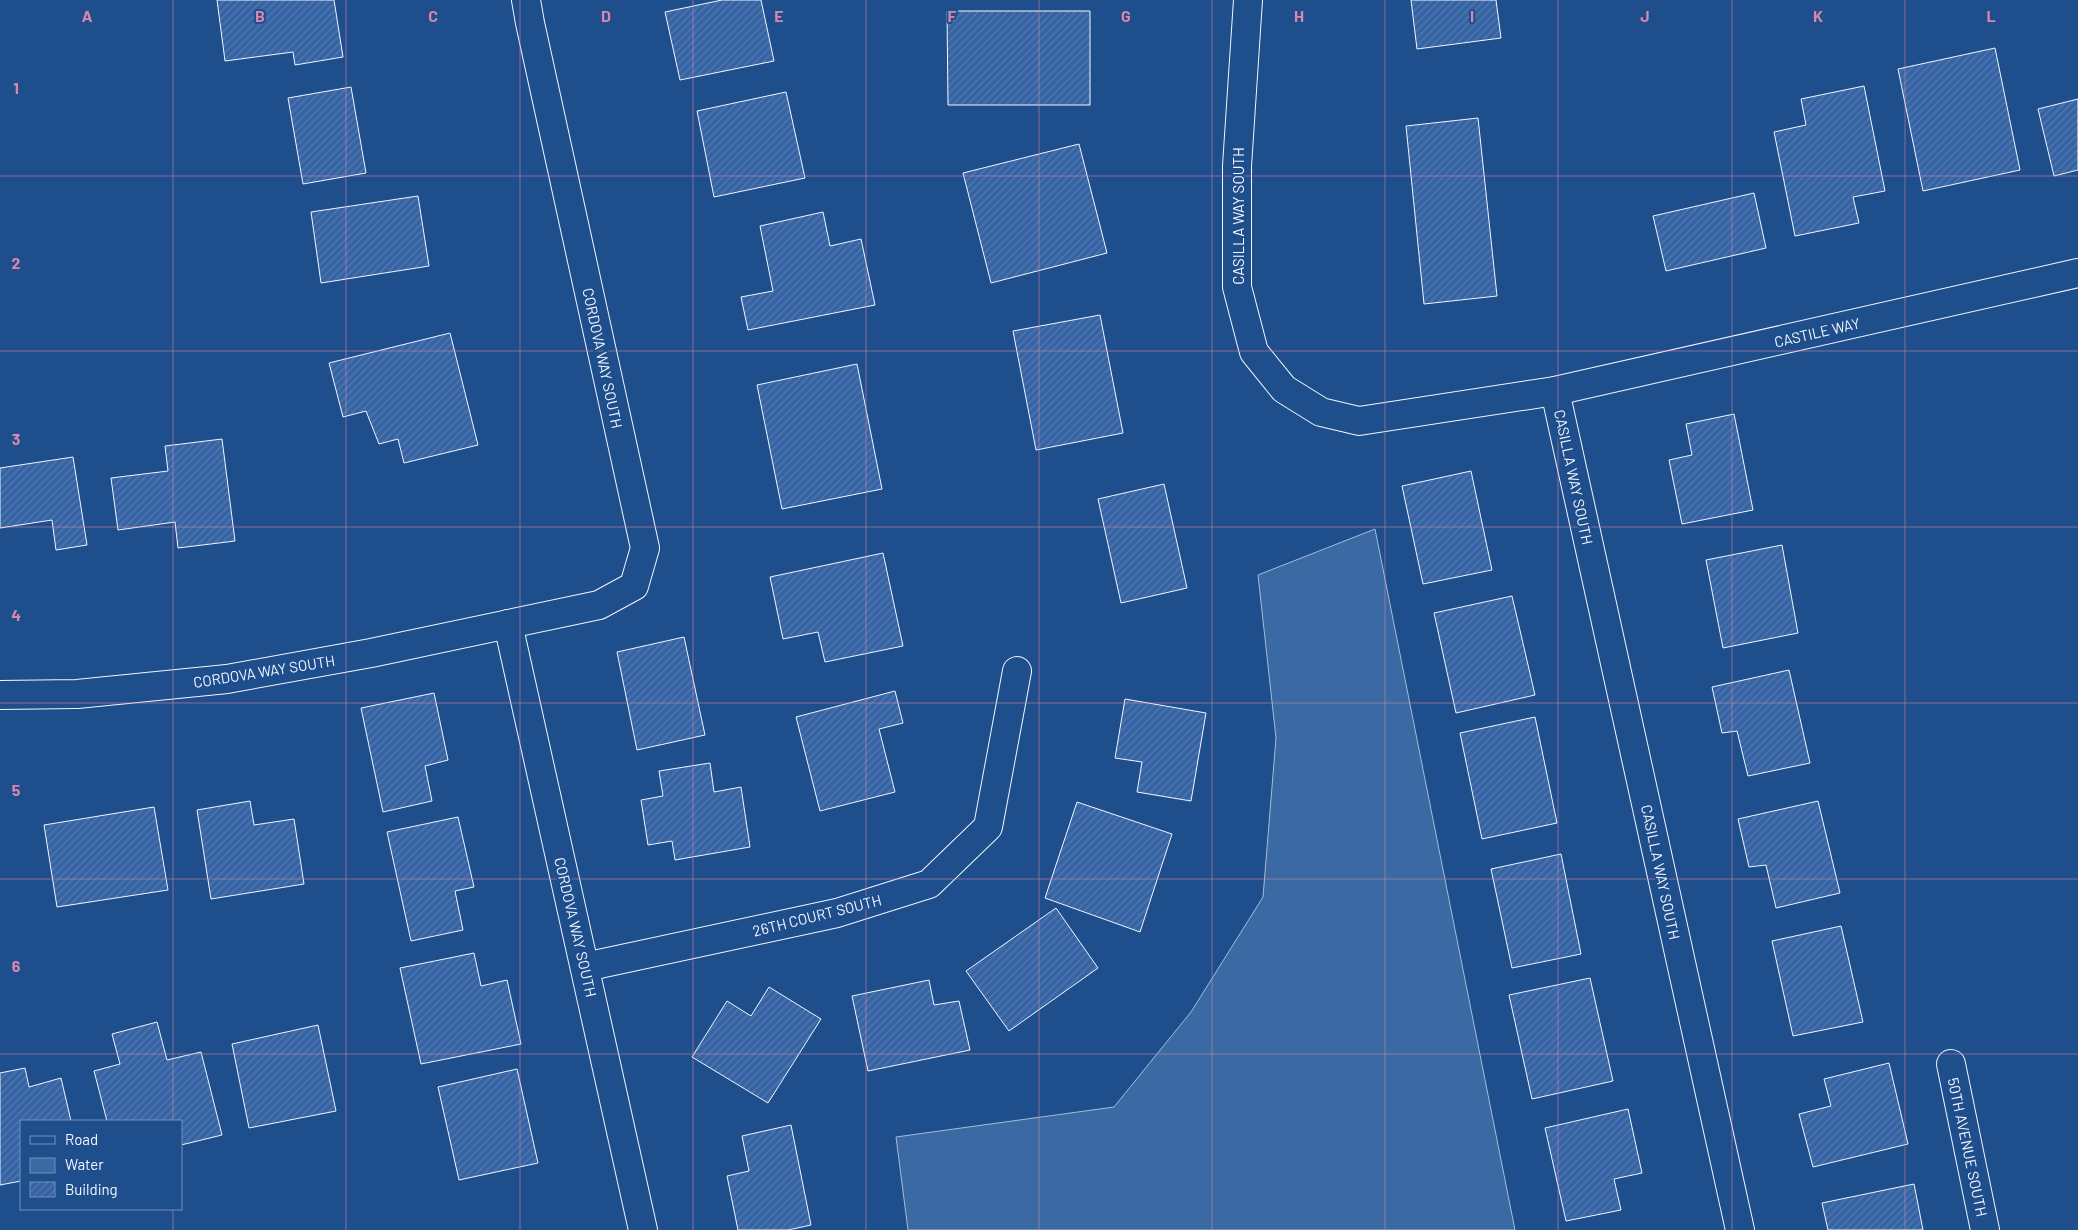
<svg xmlns="http://www.w3.org/2000/svg" width="2078" height="1230" font-family="Barlow,sans-serif">
<style>
.water{fill:#3b69a3;stroke:#a8bbd7}
.building{fill:url(#building-hatch);stroke:#f2f6ff}
.lines{fill:none;stroke-linecap:round;stroke-linejoin:round}
.street-casing{stroke:#f2f6ff;stroke-width:30}
.street{stroke:#1f4e8c;stroke-width:28}
.grid{fill:none;stroke:#da87ad;stroke-width:1;stroke-opacity:0.55}
.labels{text-anchor:middle;dominant-baseline:central;stroke-width:4;stroke-linejoin:round;paint-order:stroke}
.street-label{font-size:15px;fill:#f2f6ff;stroke:#1f4e8c}
.grid-label{font-size:16px;text-anchor:middle;font-weight:bold;fill:#da87ad;stroke:#1f4e8c;stroke-width:4;stroke-linejoin:round;paint-order:stroke}
</style>
<defs>
<pattern id="building-hatch" width="6" height="6" patternUnits="userSpaceOnUse" patternTransform="scale(1.25)"><rect width="6" height="6" fill="#3563a3"/><path d="M-1 1l2-2M0 6l6-6M5 7l2-2" fill="none" stroke="#537ab1"/></pattern>
</defs>
<rect width="100%" height="100%" fill="#1f4e8c"/>
<path class="water" d="M1375,529L1515,1230H908L896,1137L1114,1107L1191,1012L1263,897L1276,738L1258,575Z"/>
<g class="building">
<path d="M217,0H334L343,57L295,65L293,52L225,61Z"/>
<path d="M722,0H761L774,61L680,80L665,12Z"/>
<path d="M1411,0H1496L1501,38L1417,49Z"/>
<path d="M947,11H1090V105H948Z"/>
<path d="M1995,48L2020,170L1923,191L1898,69Z"/>
<path d="M1864,86L1885,191L1853,197L1859,223L1795,236L1774,132L1806,125L1801,99Z"/>
<path d="M351,87L366,173L303,184L288,98Z"/>
<path d="M786,92L805,178L714,197L697,111Z"/>
<path d="M2078,99V170L2054,176L2038,109Z"/>
<path d="M1478,118L1497,296L1424,304L1406,126Z"/>
<path d="M1079,144L1107,253L991,283L963,173Z"/>
<path d="M1754,193L1766,248L1666,271L1653,216Z"/>
<path d="M418,196L429,266L321,283L311,212Z"/>
<path d="M823,212L830,246L861,239L875,305L748,330L741,297L773,291L760,226Z"/>
<path d="M1100,315L1123,433L1036,450L1013,331Z"/>
<path d="M450,333L478,445L404,463L398,439L379,444L366,411L343,417L329,363Z"/>
<path d="M857,364L882,489L782,509L757,385Z"/>
<path d="M1734,414L1753,510L1682,524L1669,460L1692,455L1686,424Z"/>
<path d="M222,439L235,541L178,548L175,522L118,530L111,478L168,471L165,446Z"/>
<path d="M73,457L87,545L56,550L52,520L0,528V468Z"/>
<path d="M1471,471L1492,570L1423,584L1402,486Z"/>
<path d="M1164,484L1187,588L1121,603L1098,499Z"/>
<path d="M1782,545L1798,633L1723,648L1706,560Z"/>
<path d="M883,553L903,646L825,662L818,632L783,639L770,577Z"/>
<path d="M1512,596L1535,695L1456,713L1434,613Z"/>
<path d="M684,637L705,735L637,750L617,652Z"/>
<path d="M1789,670L1810,763L1748,776L1737,731L1722,733L1712,687Z"/>
<path d="M895,691L903,723L879,729L895,792L820,811L796,717Z"/>
<path d="M434,693L448,760L425,766L432,801L383,812L361,708Z"/>
<path d="M1125,699L1206,713L1191,801L1137,792L1142,762L1115,758Z"/>
<path d="M1535,717L1557,823L1482,839L1460,733Z"/>
<path d="M710,763L714,792L741,787L750,847L675,860L672,841L648,845L641,800L663,796L659,771Z"/>
<path d="M250,801L254,825L294,819L304,884L211,899L197,810Z"/>
<path d="M1818,801L1840,893L1776,908L1766,865L1749,867L1738,819Z"/>
<path d="M1077,802L1172,834L1140,932L1045,898Z"/>
<path d="M154,807L168,890L57,907L44,825Z"/>
<path d="M458,817L474,887L455,891L463,930L411,941L387,832Z"/>
<path d="M1561,854L1581,954L1512,968L1491,869Z"/>
<path d="M1056,908L1098,968L1009,1031L966,971Z"/>
<path d="M1841,926L1863,1022L1793,1036L1772,941Z"/>
<path d="M474,953L481,986L507,980L521,1044L421,1064L400,968Z"/>
<path d="M1590,978L1613,1081L1532,1099L1509,995Z"/>
<path d="M929,980L934,1005L959,1001L970,1050L868,1071L852,996Z"/>
<path d="M769,987L821,1019L768,1103L692,1057L727,1001L751,1016Z"/>
<path d="M157,1022L167,1060L201,1052L222,1135L181,1145V1121H107L94,1071L120,1064L112,1034Z"/>
<path d="M318,1025L336,1111L249,1128L232,1044Z"/>
<path d="M1889,1063L1908,1144L1813,1167L1799,1114L1831,1106L1824,1079Z"/>
<path d="M25,1068L29,1087L61,1078L71,1121H21V1181L0,1185V1073Z"/>
<path d="M517,1069L538,1163L459,1180L438,1087Z"/>
<path d="M1628,1109L1642,1173L1614,1179L1621,1210L1566,1221L1545,1128Z"/>
<path d="M791,1125L811,1225L788,1230H738L727,1176L749,1171L742,1136Z"/>
<path d="M1914,1184L1923,1230H1828L1822,1203Z"/>
</g>
<g class="lines">
<defs>
<g id="street">
<path d="M1248,0L1237,166V287L1254,352L1284,389L1321,412L1359,421L1555,391L2078,273"/>
<path d="M1555,391L1740,1230"/>
<path d="M508,624L643,1230"/>
<path d="M0,695L77,694L227,679L371,653L599,605L634,586L645,548L530,23L526,0"/>
<path d="M585,967L837,913L929,884L988,827L1017,671"/>
<path d="M1951,1064L1985,1230"/>
</g>
</defs>
<use href="#street" class="street-casing"/>
<use href="#street" class="street"/>
</g>
<path class="grid" d="M173,0V1121M346,0V1230M520,0V1230M693,0V1230M866,0V1230M1039,0V1230M1212,0V1230M1385,0V1230M1558,0V1230M1732,0V1230M1905,0V1230M0,176H2078M0,351H2078M0,527H2078M0,703H2078M0,879H2078M0,1054H2078M173,1209V1230"/>
<g class="labels">
<g class="street-label">
<text transform="translate(1238 216) rotate(-90)">CASILLA WAY SOUTH</text>
<text transform="translate(1817 332) rotate(-13)">CASTILE WAY</text>
<text transform="translate(603 358) rotate(78)">CORDOVA WAY SOUTH</text>
<text transform="translate(1574 477) rotate(78)">CASILLA WAY SOUTH</text>
<text transform="translate(264 671) rotate(-9)">CORDOVA WAY SOUTH</text>
<text transform="translate(1661 872) rotate(78)">CASILLA WAY SOUTH</text>
<text transform="translate(817 915) rotate(-14)">26TH COURT SOUTH</text>
<text transform="translate(576 927) rotate(77)">CORDOVA WAY SOUTH</text>
<text transform="translate(1968 1147) rotate(78)">50TH AVENUE SOUTH</text>
</g>
</g>
<g class="grid-label">
<text x="87" y="22">A</text>
<text x="260" y="22">B</text>
<text x="433" y="22">C</text>
<text x="606" y="22">D</text>
<text x="779" y="22">E</text>
<text x="952" y="22">F</text>
<text x="1126" y="22">G</text>
<text x="1299" y="22">H</text>
<text x="1472" y="22">I</text>
<text x="1645" y="22">J</text>
<text x="1818" y="22">K</text>
<text x="1991" y="22">L</text>
<text x="16" y="94">1</text>
<text x="16" y="269">2</text>
<text x="16" y="445">3</text>
<text x="16" y="621">4</text>
<text x="16" y="796">5</text>
<text x="16" y="972">6</text>
</g>
<rect x="20" y="1120" width="162" height="90" fill="#1f4e8c" stroke="#7391ba"/>
<rect x="30" y="1136" width="25" height="8" fill="#1f4e8c" stroke="#7391ba"/>
<text x="65" y="1145" font-size="15" fill="#f2f6ff">Road</text>
<rect x="30" y="1158" width="25" height="15" fill="#3b69a3" stroke="#7391ba"/>
<text x="65" y="1170" font-size="15" fill="#f2f6ff">Water</text>
<rect x="30" y="1182" width="25" height="15" fill="url(#building-hatch)" stroke="#7391ba"/>
<text x="65" y="1195" font-size="15" fill="#f2f6ff">Building</text>
</svg>
